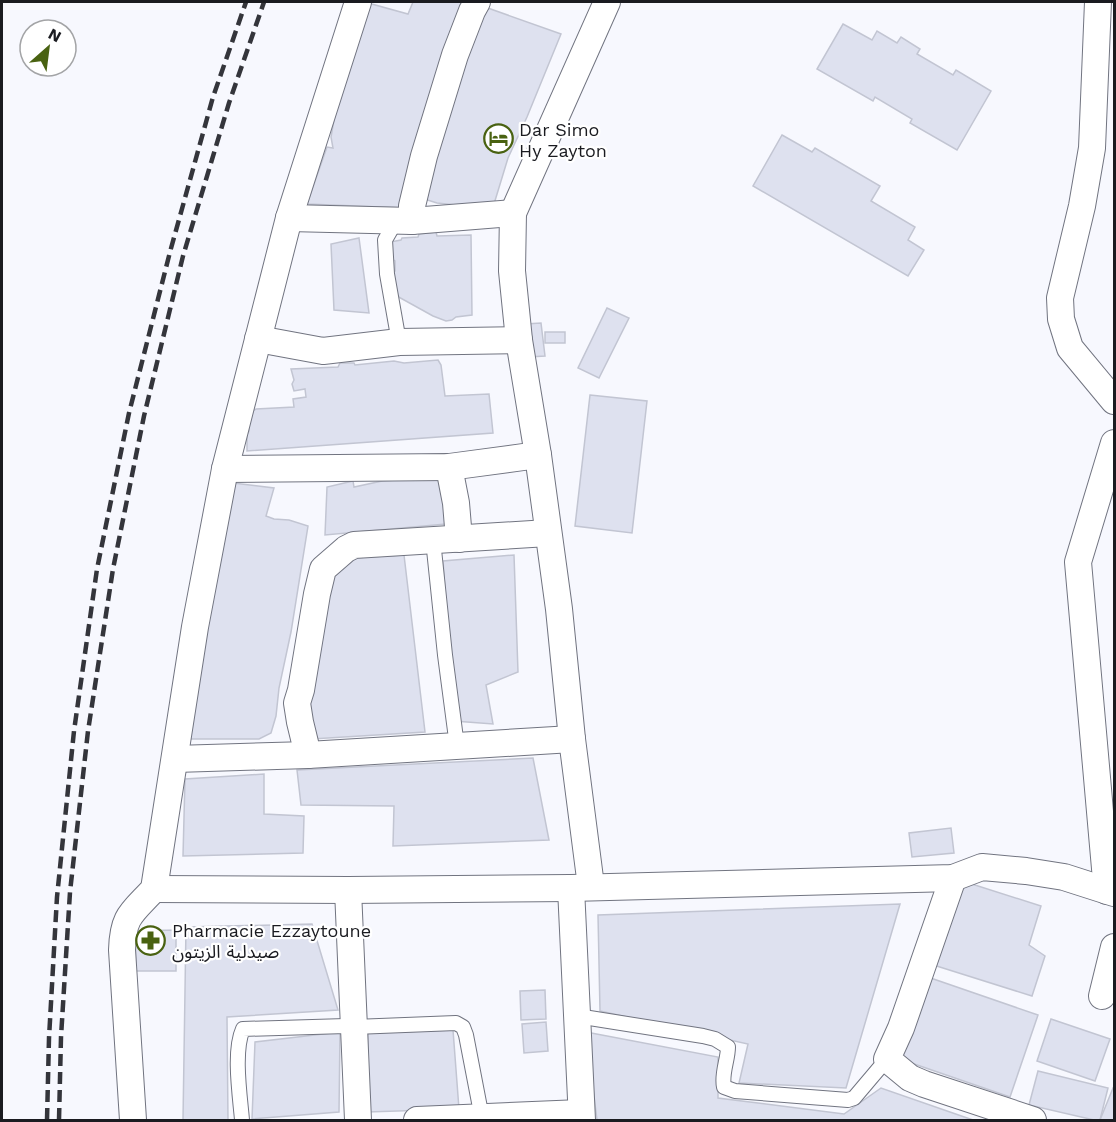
<svg xmlns="http://www.w3.org/2000/svg" width="1116" height="1122" font-family="'Work Sans','Noto Sans Arabic',sans-serif">
<style>
.building{fill:#dee1ef;stroke:#c2c5d2;stroke-width:1.5}
.lines{fill:none;stroke-linecap:round;stroke-linejoin:round}
.lane-casing{stroke:#717480;stroke-width:16}
.street-casing{stroke:#717480;stroke-width:28}
.lane{stroke:#fff;stroke-width:14}
.street{stroke:#fff;stroke-width:26}
.rail{stroke:#34353b;stroke-width:4.5;stroke-dasharray:12 6;stroke-linecap:butt}
.labels{text-anchor:middle;dominant-baseline:central;stroke-width:4.5;stroke-linejoin:round;paint-order:stroke}
.poi-label{font-size:18px;fill:#1a1b20;stroke:#fff;text-anchor:start}
</style>
<rect width="100%" height="100%" fill="#f7f8fe"/>
<g class="building">
<path d="M413,2H471L405,208L307,204L327,147L333,148L331,137L339,91L368,3L408,14Z"/>
<path d="M485,7L561,34L527,117L508,158L494,204L456,205L437,203L421,198L455,85Z"/>
<path d="M843,24L872,40L877,31L897,43L901,37L920,49L917,54L953,75L956,70L991,91L957,150L910,123L912,119L875,97L873,101L817,69Z"/>
<path d="M782,135L812,152L815,148L880,186L871,201L915,227L908,240L924,250L908,276L753,186Z"/>
<path d="M436,232L437,236L471,235L472,315L456,317L452,320L446,321L433,316L395,295L392,272L395,271V261L392,259L390,242L401,240L402,238L418,237L419,234Z"/>
<path d="M359,238L369,313L334,310L331,244Z"/>
<path d="M607,308L629,318L599,378L578,368Z"/>
<path d="M541,323L545,356L529,357L525,324Z"/>
<rect x="545" y="332" width="20" height="11"/>
<path d="M438,360L441,365L445,396L489,394L493,433L247,451V435L249,431V424L250,413L256,409L294,407L293,399L306,397L305,389L294,391L292,384L294,380L291,369L338,367L340,363H354L355,365L394,361L404,363Z"/>
<path d="M590,395L647,401L632,533L575,526Z"/>
<path d="M440,477L446,524L325,535L327,487L353,481L354,487L382,481Z"/>
<path d="M233,483L274,488L266,516L274,519L289,520L308,526L291,632L279,688L276,716L271,733L259,739H182Z"/>
<path d="M404,555L425,732L312,739L309,699L333,559Z"/>
<path d="M514,555L518,672L486,685L493,724L454,721L443,561Z"/>
<path d="M533,758L549,840L393,846L394,806L301,805L297,770Z"/>
<path d="M264,774V814L304,816L303,853L183,856L185,779Z"/>
<path d="M951,828L954,853L912,857L909,833Z"/>
<path d="M953,878L1041,906L1029,945L1045,956L1032,996L927,963Z"/>
<path d="M900,904L846,1088L739,1083L748,1044L600,1011L598,915Z"/>
<path d="M312,924L338,1010L227,1017L228,1120H183L186,927Z"/>
<path d="M176,930V971H136L135,931Z"/>
<path d="M919,974L1038,1015L1010,1097L891,1056Z"/>
<path d="M545,990L546,1019L521,1020L520,991Z"/>
<path d="M1051,1019L1110,1039L1095,1081L1037,1061Z"/>
<path d="M546,1022L548,1051L524,1053L522,1024Z"/>
<path d="M453,1030L459,1109L367,1112L368,1033Z"/>
<path d="M340,1032L339,1112L252,1119L255,1042Z"/>
<path d="M586,1032L718,1057V1098L844,1114L881,1088L973,1120H597Z"/>
<path d="M1038,1071L1108,1088L1100,1120H1094L1029,1105Z"/>
<path d="M1113,1088L1114,1089V1120H1100Z"/>
</g>
<g class="lines">
<defs>
<g id="lane">
<path d="M396,221L385,240L387,274L399,342"/>
<path d="M433,540L445,655L457,746"/>
<path d="M577,1016L703,1036L715,1039L728,1047C728,1060 721,1074 724,1087L735,1091L848,1100L854,1098L887,1059"/>
<path d="M242,1120C240,1096 233,1051 243,1029L346,1026L354,1027L456,1023L463,1027L466,1035L482,1118"/>
</g>
<g id="street">
<path d="M1098,2L1092,148L1082,206L1060,298L1061,319L1070,348L1114,401"/>
<path d="M289,218L412,221L513,213"/>
<path d="M412,221V206L424,156L455,55L472,11L477,2"/>
<path d="M258,339L323,351L399,342L519,340"/>
<path d="M449,467L456,503L459,539"/>
<path d="M225,469L449,467L538,455"/>
<path d="M308,755L300,722L297,703L301,690L317,594L323,569L346,549L354,545L548,533"/>
<path d="M175,759L308,755L572,739"/>
<path d="M953,878L901,1028L887,1059L910,1078L924,1084L1033,1120"/>
<path d="M591,886L572,739L559,609L538,455L519,340L512,271L513,213L607,2"/>
<path d="M571,888L582,1120"/>
<path d="M154,889L348,890L571,888L953,878L982,867L1026,871L1064,877L1114,893"/>
<path d="M348,890L358,1120"/>
<path d="M1107,891L1078,562L1114,443"/>
<path d="M1102,996L1114,947"/>
<path d="M133,1120L122,950C123,915 132,913 154,889L195,627L225,469L289,218L358,2"/>
<path d="M417,1120L581,1113"/>
</g>
</defs>
<use href="#lane" class="lane-casing"/>
<use href="#street" class="street-casing"/>
<use href="#lane" class="lane"/>
<use href="#street" class="street"/>
<g class="rail">
<path d="M47,1120L49,1038L57,897L74,731L97,569L129,413L170,252L213,97L246,2"/>
<path d="M59,1120L61,1037L70,892L88,731L113,569L144,416L183,256L229,103L264,2"/>
</g>
</g>
<defs>
<symbol id="hotel-ring" viewBox="-11 -11 22 22"><circle r="9.5" fill="#fff" stroke="#496211" stroke-width="1.5"/><path d="M-6-4.5h1.5V1H6V5H4.5V3h-9V5H-6ZM-4 0a1.8 1.8 0 1 1 3.6 0ZM.5 0V-2.5h3Q6-2.5 6 0Z" fill="#496211"/></symbol>
<symbol id="pharmacy-ring" viewBox="-11 -11 22 22"><circle r="9.5" fill="#fff" stroke="#496211" stroke-width="1.5"/><path d="M-2-6h4v4h4v4h-4v4h-4v-4h-4v-4h4Z" fill="#496211"/></symbol>
</defs>
<g fill-rule="evenodd">
<use href="#hotel-ring" x="482" y="122" width="33" height="33"/>
<use href="#pharmacy-ring" x="134" y="924" width="33" height="33"/>
</g>
<g class="labels">
<g class="poi-label">
<text x="519" y="129">Dar Simo<tspan x="519" dy="21">Hy Zayton</tspan></text>
<text x="172" y="930">Pharmacie Ezzaytoune<tspan x="172" dy="21">صيدلية الزيتون</tspan></text>
</g>
</g>
<rect width="1116" height="1122" fill="none" stroke="#1a1b20" stroke-width="6"/>
<g transform="translate(48 48) rotate(28)"><circle r="28" fill="#ffffff" stroke="#a3a4a6" stroke-width="1.5"/>
<path d="M0-4.5L10 22L0 15L-10 22Z" fill="#496211"/>
<text y="-9" font-size="16" font-weight="bold" text-anchor="middle" fill="#1a1b20">N</text>
</g>
</svg>
